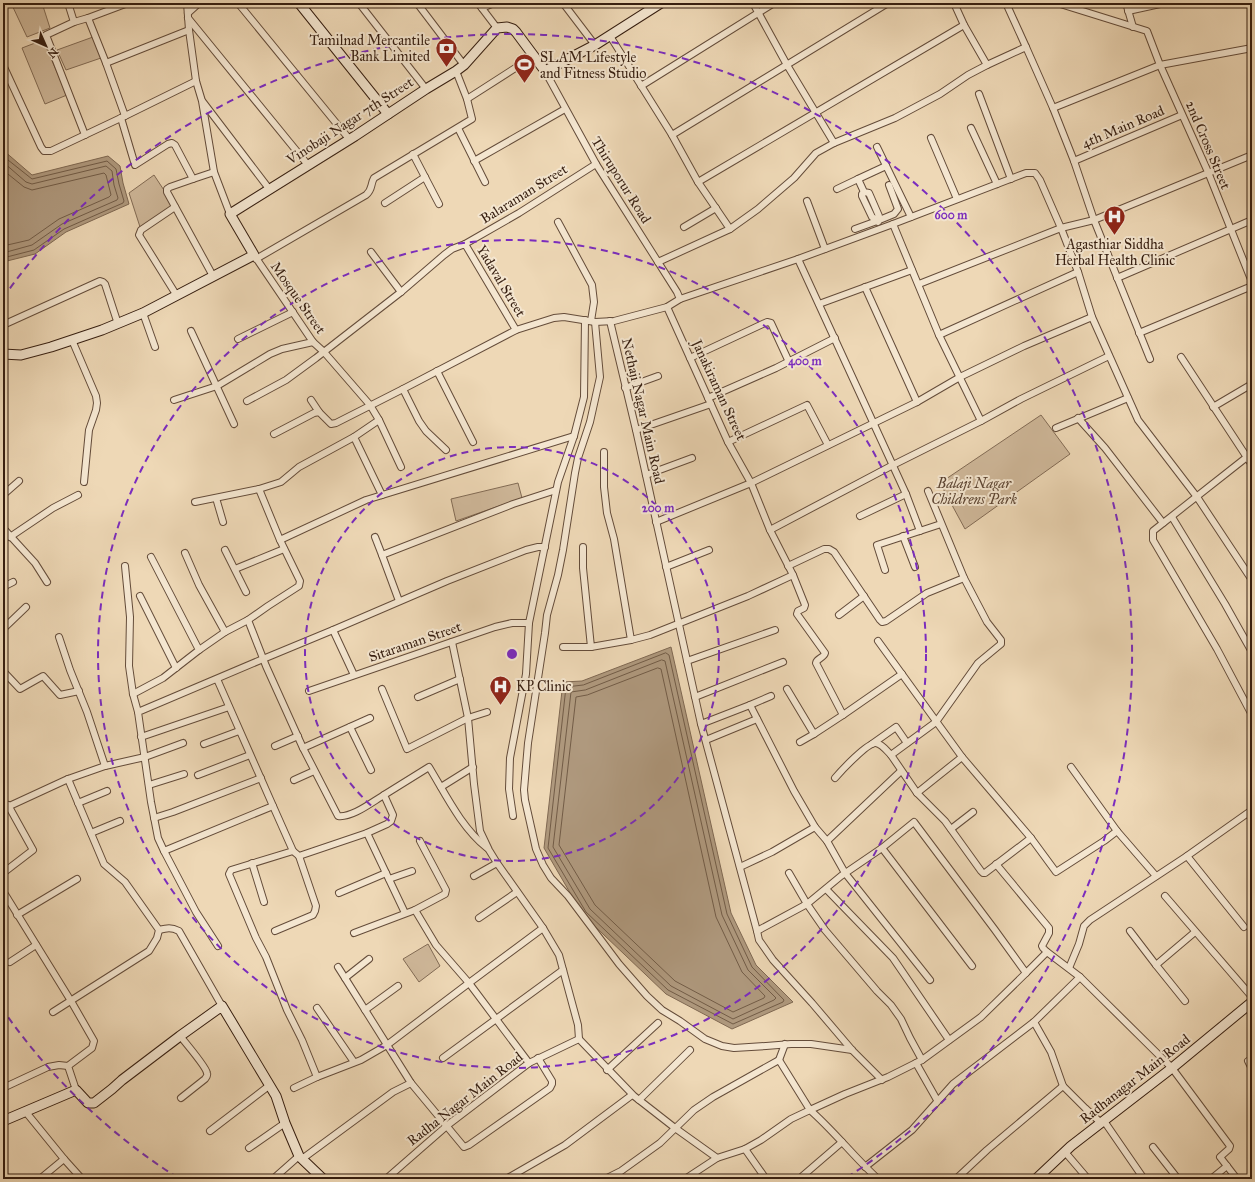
<svg xmlns="http://www.w3.org/2000/svg" width="1255" height="1182" font-family="'IM FELL Great Primer',serif">
<style>
.green{fill:#cfb89a;stroke:#826b55}
.water{fill:#af997e;stroke:#7f6852}
.lines{fill:none;stroke-linecap:round;stroke-linejoin:round}
.shore{stroke:#725c47;stroke-width:1}
.street-casing{stroke:#644c3a;stroke-width:8}
.secondary-casing{stroke:#361e10;stroke-width:11}
.street{stroke:#f4e6d0;stroke-width:6}
.secondary{stroke:#f4e6d0;stroke-width:9}
.ring{fill:none;stroke:#7b2cbf;stroke-width:2;stroke-dasharray:7 5}
.labels{text-anchor:middle;dominant-baseline:central;stroke-width:4;stroke-linejoin:round;paint-order:stroke}
.poi-label{font-size:14px;fill:#361e10;stroke:#f4e6d0;text-anchor:start}
.street-label{font-size:14px;fill:#361e10;stroke:#f4e6d0}
.park-label{font-size:14px;font-style:italic;fill:#5c4432;stroke:#f4e6d0}
.centre{fill:#7b2cbf;stroke:#f4e6d0;stroke-width:2}
.ring-label{font-size:12px;text-anchor:middle;font-weight:bold;fill:#7b2cbf;stroke:#f4e6d0;stroke-width:4;stroke-linejoin:round;paint-order:stroke}
</style>
<rect width="100%" height="100%" fill="#eed8b6"/>
<filter id="stains"><feTurbulence type="fractalNoise" baseFrequency=".005" numOctaves="4"/><feColorMatrix values="0 0 0 0 .2 0 0 0 0 .09 0 0 0 0 .02 0 0 0 .5 -.17"/></filter>
<radialGradient id="worn" r=".72"><stop offset=".6" stop-color="#630" stop-opacity="0"/><stop offset="1" stop-color="#630" stop-opacity=".3"/></radialGradient>
<g class="green">
<path d="M11,3H42L50,28L27,37Z"/>
<path d="M93,37L101,58L66,70L57,50Z"/>
<path d="M43,40L67,95L45,104L22,48Z"/>
<path d="M154,175L175,207L141,230L129,193Z"/>
<path d="M1041,415L1070,454L965,529L940,483Z"/>
<path d="M518,483L522,498L456,521L451,499Z"/>
<path d="M428,944L440,966L419,982L403,959Z"/>
</g>
<g class="water">
<path d="M3,150L32,175L108,156L120,166L123,183L129,204L66,232L35,254L3,262Z"/>
<path d="M671,647L731,913L756,965L793,1002L732,1029L666,994L583,915L544,848L563,682L582,681Z"/>
</g>
<g class="lines">
<g class="shore">
<path d="M3,156L32,179L107,161L116,169L119,184L124,201L123,203L64,229L34,250L3,258"/>
<path d="M3,162L26,182L32,184L106,166L112,171L114,185L118,198L117,200L62,224L32,245L3,253"/>
<path d="M3,170L24,187L32,190L104,173L106,175L111,195L109,197L59,219L29,240L3,246"/>
<path d="M666,653L669,655L727,914L752,967L784,1000L783,1002L733,1024L668,990L586,912L548,848L566,687L583,685Z"/>
<path d="M662,660L665,661L722,915L748,970L776,998L774,1000L733,1019L671,986L590,909L553,847L571,692L585,690Z"/>
<path d="M658,668L661,669L716,917L742,972L765,996L764,998L733,1012L675,981L595,905L559,845L576,697L587,695Z"/>
</g>
<defs>
<g id="street">
<path d="M68,3L74,22"/>
<path d="M128,3L88,18L106,63L125,116L196,81"/>
<path d="M187,3L189,30L196,81L202,101L214,172L230,214"/>
<path d="M238,3L350,140"/>
<path d="M359,3L426,89"/>
<path d="M417,3L464,65"/>
<path d="M478,3L497,28"/>
<path d="M563,3L595,45"/>
<path d="M753,3L787,65L834,143"/>
<path d="M954,3L964,25L987,65"/>
<path d="M1006,3L1026,47"/>
<path d="M1057,3L1147,31L1160,65L1208,172L1252,282"/>
<path d="M1126,3L1133,27"/>
<path d="M482,8L494,3"/>
<path d="M1128,11L1160,4"/>
<path d="M188,13L199,3"/>
<path d="M188,18L308,165"/>
<path d="M610,36L672,135L698,182L730,229"/>
<path d="M106,63L189,30"/>
<path d="M3,65L41,147L44,151H51L125,116"/>
<path d="M456,71L467,99L534,56"/>
<path d="M545,71L596,164L677,292L680,299"/>
<path d="M641,86L774,3"/>
<path d="M979,94L1011,179"/>
<path d="M203,102L270,190"/>
<path d="M1053,108L1160,65L1252,48"/>
<path d="M121,118L135,165L168,144L172,143L175,145L193,179L214,172"/>
<path d="M458,128L485,182"/>
<path d="M971,128L997,184"/>
<path d="M85,135L46,35L74,22L88,18"/>
<path d="M672,135L888,3"/>
<path d="M931,138L957,199"/>
<path d="M877,147L911,217"/>
<path d="M413,154L439,204"/>
<path d="M474,161L565,109"/>
<path d="M1074,161L1182,115"/>
<path d="M193,179L170,187L167,189V192L213,276"/>
<path d="M698,182L964,25"/>
<path d="M837,189L858,179"/>
<path d="M864,192L862,194V196L872,217L875,219H876"/>
<path d="M807,201L825,249"/>
<path d="M385,203L425,177"/>
<path d="M175,207L141,230L139,235L177,296"/>
<path d="M558,222L592,285L594,302L591,321"/>
<path d="M878,222L877,221L894,214L898,209L889,185"/>
<path d="M893,224L939,335L981,421"/>
<path d="M684,227L716,208"/>
<path d="M855,229L877,221L876,219L879,216L869,193L864,192L858,179L886,166"/>
<path d="M465,244L519,213L596,164"/>
<path d="M371,252L401,292"/>
<path d="M254,255L313,342L324,352L370,405L379,420L354,437L382,495"/>
<path d="M256,259L366,195C373,189 370,185 374,178L472,119L467,99"/>
<path d="M798,259L906,494L920,531"/>
<path d="M658,262L730,229L758,209L794,178L816,153L834,143L895,118L940,94L968,75L987,65L1026,47L1053,108L1074,161L1094,220L1150,359"/>
<path d="M1117,278L1252,220"/>
<path d="M919,284L1061,228L1094,220L1252,155"/>
<path d="M865,287L917,402"/>
<path d="M819,304L912,270"/>
<path d="M667,307L728,442L751,483L770,530L793,575L805,605L804,608L798,611L797,614L825,653C824,658 817,658 816,663L843,715L902,674"/>
<path d="M143,313L155,347"/>
<path d="M610,321L636,430L701,724L757,931L807,904L841,876L882,848L914,822L995,930L1026,973L1047,952L1080,977L1172,1068L1230,1146L1229,1149L1220,1157L1237,1179"/>
<path d="M595,322L600,377L590,422L578,458L575,473L563,550L558,575L547,615L545,633L528,743L524,790L525,800L536,849L543,865L551,878L568,896L619,964L647,996L662,1010L680,1021L705,1039L722,1046L734,1048L766,1046L791,1044H811L852,1050"/>
<path d="M3,325L100,281L103,282L105,284L118,324"/>
<path d="M191,331L234,424"/>
<path d="M1139,333L1252,286"/>
<path d="M939,335L1078,272"/>
<path d="M238,339L293,312"/>
<path d="M72,340L96,396L97,403L96,410L89,430L84,482"/>
<path d="M1181,357L1252,465"/>
<path d="M690,358L767,322L771,323L789,362"/>
<path d="M437,371L473,442"/>
<path d="M625,388L658,376"/>
<path d="M403,389L419,421L426,431L446,450"/>
<path d="M708,398L776,368L835,338"/>
<path d="M174,400L217,386L270,354L282,349L313,342"/>
<path d="M311,400L319,412"/>
<path d="M247,401L286,380L316,358L401,292L444,255L452,249L465,244L516,330"/>
<path d="M1213,407L1252,384"/>
<path d="M1078,418L1105,448L1163,523"/>
<path d="M379,420L401,467"/>
<path d="M1056,428L1128,398"/>
<path d="M636,430L711,404"/>
<path d="M274,434L314,413L319,412L331,424L336,423L403,389L516,330L554,318L564,317L595,322L614,321L667,307L680,299L798,259L893,224L1026,173H1035L1040,180L1061,228L1078,272L1092,317L1138,420L1197,497L1252,580"/>
<path d="M728,442L807,405L828,445"/>
<path d="M604,452V487L607,513L614,539L631,640L650,635L748,596L793,575"/>
<path d="M1252,453L1153,531V540L1217,649L1252,715"/>
<path d="M646,475L692,458"/>
<path d="M259,489L281,482L299,467L354,437"/>
<path d="M928,491L964,578L987,622L1001,640V644L978,663L936,722L891,755L917,793L962,757"/>
<path d="M3,495L19,481"/>
<path d="M216,498L223,522"/>
<path d="M195,502L259,489L280,540L366,500L574,436"/>
<path d="M860,516L906,494"/>
<path d="M1172,517L1225,604L1252,652"/>
<path d="M656,522L751,483L917,402L960,377L1024,346L1092,317"/>
<path d="M3,528L35,563L47,582"/>
<path d="M770,530L893,465L981,421L1021,399L1109,356"/>
<path d="M903,536L915,567"/>
<path d="M10,537L53,508L78,495"/>
<path d="M375,537L382,555"/>
<path d="M583,547V568L591,647L631,640"/>
<path d="M225,550L246,592"/>
<path d="M185,553L199,585L225,632L199,650"/>
<path d="M125,566L130,617L129,666L133,694L138,712"/>
<path d="M788,566L824,549H829L834,552L880,620L882,622L886,621L927,593L964,578"/>
<path d="M666,567L709,550"/>
<path d="M235,569L284,549"/>
<path d="M885,570L877,545L941,524"/>
<path d="M3,587L13,582"/>
<path d="M140,596L176,668"/>
<path d="M399,601L382,555L513,504L556,490"/>
<path d="M839,615L864,596"/>
<path d="M248,620L266,666L303,748"/>
<path d="M3,629L26,607"/>
<path d="M333,630L354,675"/>
<path d="M225,632L248,620L268,606L299,586L300,581L280,540"/>
<path d="M878,641L962,757L1031,838L1056,872L1104,841L1117,831"/>
<path d="M452,642L468,718L474,784L480,831L489,850L497,863L543,928L559,955L578,1025L579,1039"/>
<path d="M563,647H591"/>
<path d="M687,661L775,630"/>
<path d="M3,671L20,689L43,676L60,695L79,691"/>
<path d="M217,679L273,806L164,851L158,838L151,802L138,712L263,659L333,630L447,581L526,550L538,547H545"/>
<path d="M382,689L407,749L468,718L487,712"/>
<path d="M787,689L814,734L800,742"/>
<path d="M309,691L495,627L512,623H529"/>
<path d="M133,694L163,678L199,650L151,557"/>
<path d="M418,697L460,679"/>
<path d="M695,697L783,662"/>
<path d="M750,705L771,696"/>
<path d="M370,718L303,748L338,816C352,818 372,802 384,795"/>
<path d="M701,724L750,705L794,791L815,827L827,841L845,873L930,980"/>
<path d="M350,727L371,770"/>
<path d="M814,734L843,715"/>
<path d="M141,737L229,707"/>
<path d="M706,740L757,719"/>
<path d="M204,744L239,731"/>
<path d="M872,744L896,727L907,743"/>
<path d="M275,746L298,736"/>
<path d="M105,766L145,757L183,743"/>
<path d="M1071,767L1117,831L1156,876"/>
<path d="M198,775L250,755"/>
<path d="M835,778C841,771 868,742 876,743C882,744 887,751 891,755"/>
<path d="M294,780L314,771"/>
<path d="M149,785L184,774"/>
<path d="M441,787L473,767"/>
<path d="M917,793L945,821L981,871L983,873H985L1031,838"/>
<path d="M78,803L107,791"/>
<path d="M273,806L293,851L231,870L229,874L256,938L266,957L287,1010L302,1040L317,1077L361,1060L387,1045L469,983L436,945L415,910L354,933"/>
<path d="M3,809L68,779L105,766L87,712L70,670L59,637"/>
<path d="M513,816L509,789L510,758L526,674L529,623L558,482L574,436L584,397L585,320"/>
<path d="M154,818L173,812L261,778"/>
<path d="M951,829L973,812"/>
<path d="M91,833L120,821"/>
<path d="M827,841L901,771"/>
<path d="M882,848L972,966"/>
<path d="M164,851L196,912L218,946"/>
<path d="M293,851L299,856L367,833L387,824L391,821L393,815L384,795L429,767C446,795 461,827 487,848"/>
<path d="M1187,856L1244,927"/>
<path d="M252,863L264,902"/>
<path d="M996,864L1049,928V933L1042,946L1043,948L1047,952"/>
<path d="M740,867L772,852L815,827"/>
<path d="M3,873L33,850L8,805"/>
<path d="M386,873L405,913"/>
<path d="M789,873L807,904L825,930L877,991L891,1005L901,1019L910,1038L922,1060"/>
<path d="M474,876L497,863"/>
<path d="M389,879L412,871"/>
<path d="M826,889L893,958L949,1040"/>
<path d="M3,891L71,1001L94,1041L92,1048L68,1066L76,1090"/>
<path d="M339,893L386,873L367,833"/>
<path d="M1165,896L1252,997"/>
<path d="M415,910L445,894L446,890L420,841"/>
<path d="M17,915L77,879"/>
<path d="M479,918L517,892"/>
<path d="M159,930C167,928 171,927 179,931L222,1006"/>
<path d="M275,931L313,915L315,911L316,906L299,856"/>
<path d="M757,931L759,940L773,960L812,1003L852,1050L882,1080"/>
<path d="M1130,931L1156,965L1185,1001"/>
<path d="M369,959L345,978L411,1083L464,1147L469,1145L550,1088L552,1084V1081L538,1058"/>
<path d="M10,962L36,945"/>
<path d="M1156,965L1195,932"/>
<path d="M338,967L345,978"/>
<path d="M1069,968L1079,944L1084,926L1090,920L1187,856L1252,810"/>
<path d="M317,1008L354,1062"/>
<path d="M365,1010L398,986"/>
<path d="M53,1012L149,951L157,938L159,930L125,882L104,864L68,779"/>
<path d="M1034,1022L1051,1052L1063,1086L1085,1108L1101,1123"/>
<path d="M180,1036C185,1042 206,1067 207,1073C208,1075 207,1076 205,1079L181,1098"/>
<path d="M443,1058L563,970"/>
<path d="M779,1060L785,1044"/>
<path d="M1248,1061L1252,1069"/>
<path d="M529,1063L469,983L543,928"/>
<path d="M916,1063L937,1100"/>
<path d="M607,1070L658,1023"/>
<path d="M3,1088L48,1067L59,1065L68,1066"/>
<path d="M294,1088L317,1077"/>
<path d="M639,1100L690,1050"/>
<path d="M25,1111L64,1159L82,1179"/>
<path d="M1104,1121L1144,1179"/>
<path d="M210,1131L270,1085"/>
<path d="M1153,1147L1178,1179"/>
<path d="M249,1148L285,1123"/>
<path d="M745,1149L766,1179"/>
<path d="M1065,1152L1088,1179"/>
<path d="M302,1159L393,1092L411,1083"/>
<path d="M865,1167L912,1130L953,1084L1034,1022L1080,977"/>
<path d="M41,1178L64,1159"/>
<path d="M273,1179L299,1156"/>
<path d="M386,1179L449,1124L529,1063L579,1039L634,1096L675,1128L717,1158L745,1149L761,1140L791,1119L810,1110C834,1131 854,1157 878,1179"/>
<path d="M506,1179L565,1145L632,1095"/>
<path d="M605,1179L621,1171L660,1143L694,1110L713,1097L779,1060L810,1110L845,1094L888,1077L922,1060L981,1017L1026,973"/>
<path d="M685,1179L717,1158"/>
<path d="M799,1179L842,1142"/>
<path d="M956,1179L987,1150L1063,1086"/>
<path d="M1211,1179L1227,1166"/>
<path d="M1247,1179L1252,1175"/>
</g>
<g id="secondary">
<path d="M299,3L388,114"/>
<path d="M3,354L21,355L51,347L102,330L143,313L254,255L230,214L355,136L426,89L456,71L464,65L497,28L507,27L513,29L516,32L545,71L595,45L661,3"/>
<path d="M3,1121L76,1090L88,1103H94L112,1089L122,1080L180,1036L222,1006L276,1096L285,1123L299,1156L323,1179"/>
<path d="M1036,1179L1071,1146L1172,1068L1252,1002"/>
</g>
</defs>
<use href="#street" class="street-casing"/>
<use href="#secondary" class="secondary-casing"/>
<use href="#street" class="street"/>
<use href="#secondary" class="secondary"/>
</g>
<g class="ring">
<circle cx="512" cy="654" r="207"/>
<circle cx="512" cy="654" r="414"/>
<path d="M178 1178A621 621 0 0 1 3 1010M3 298A621 621 0 1 1 846 1178"/>
</g>
<defs>
<symbol id="bank-pin" viewBox="-11 -11 22 30"><path d="M0 17L-7.5 6A9.5 9.5 0 1 1 7.5 6Z" fill="#8f2418" stroke="#f4e6d0"/><path d="M-6-4H6V4H-6ZM0-2.3a2.3 2.3 0 1 0 0 4.6a2.3 2.3 0 1 0 0-4.6Z" fill="#fff"/></symbol>
<symbol id="stadium-pin" viewBox="-11 -11 22 30"><path d="M0 17L-7.5 6A9.5 9.5 0 1 1 7.5 6Z" fill="#8f2418" stroke="#f4e6d0"/><path d="M0-5a6.5 5 0 1 0 0 10a6.5 5 0 1 0 0-10ZM-3.5-1.8h7v3.6h-7Z" fill="#fff"/></symbol>
<symbol id="hospital-pin" viewBox="-11 -11 22 30"><path d="M0 17L-7.5 6A9.5 9.5 0 1 1 7.5 6Z" fill="#8f2418" stroke="#f4e6d0"/><path d="M-5-5h3v3.5h4V-5h3V5h-3V1.5h-4V5h-3Z" fill="#fff"/></symbol>
</defs>
<g fill-rule="evenodd">
<use href="#bank-pin" x="434" y="36" width="25" height="34"/>
<use href="#stadium-pin" x="512" y="52" width="25" height="34"/>
<use href="#hospital-pin" x="1102" y="204" width="25" height="34"/>
<use href="#hospital-pin" x="488" y="674" width="25" height="34"/>
</g>
<g class="labels">
<g class="poi-label">
<text x="430" y="40" text-anchor="end">Tamilnad Mercantile<tspan x="430" dy="16">Bank Limited</tspan></text>
<text x="540" y="57">SLAM Lifestyle<tspan x="540" dy="16">and Fitness Studio</tspan></text>
<text x="1115" y="244" text-anchor="middle">Agasthiar Siddha<tspan x="1115" dy="16">Herbal Health Clinic</tspan></text>
<text x="516" y="686">KP Clinic</text>
</g>
<g class="street-label">
<text transform="translate(350 121) rotate(-33)">Vinobaji Nagar 7th Street</text>
<text transform="translate(1123 127) rotate(-23)">4th Main Road</text>
<text transform="translate(1208 145) rotate(67)">2nd Cross Street</text>
<text transform="translate(621 180) rotate(58)">Thiruporur Road</text>
<text transform="translate(524 194) rotate(-32)">Balaraman Street</text>
<text transform="translate(501 281) rotate(59)">Yadaval Street</text>
<text transform="translate(298 298) rotate(55)">Mosque Street</text>
<text transform="translate(719 390) rotate(65)">Janakiraman Street</text>
<text transform="translate(643 411) rotate(77)">Nethaji Nagar Main Road</text>
<text transform="translate(415 642) rotate(-19)">Sitaraman Street</text>
<text transform="translate(1135 1079) rotate(-38)">Radhanagar Main Road</text>
<text transform="translate(465 1099) rotate(-38)">Radha Nagar Main Road</text>
</g>
<g class="park-label">
<text x="974" y="483">Balaji Nagar<tspan x="974" dy="16">Childrens Park</tspan></text>
</g>
</g>
<circle cx="512" cy="654" r="6" class="centre"/>
<g class="ring-label">
<text x="951" y="219">600 m</text>
<text x="805" y="365">400 m</text>
<text x="658" y="512">200 m</text>
</g>
<rect width="1255" height="1182" fill="none" stroke="#eed8b6" stroke-width="16"/>
<rect x="4" y="4" width="1247" height="1174" fill="none" stroke="#361e10" stroke-width="2"/>
<rect x="8" y="8" width="1239" height="1166" fill="none" stroke="#361e10"/>
<g transform="translate(46 46) rotate(135)" stroke="#f4e6d0" stroke-width="3" paint-order="stroke">
<path d="M0-3L7 15L0 10L-7 15Z" fill="#361e10"/>
<text y="-6" font-size="11" font-weight="bold" text-anchor="middle" fill="#361e10">N</text>
</g>
<rect width="100%" height="100%" filter="url(#stains)"/>
<rect width="100%" height="100%" fill="url(#worn)"/>
</svg>
